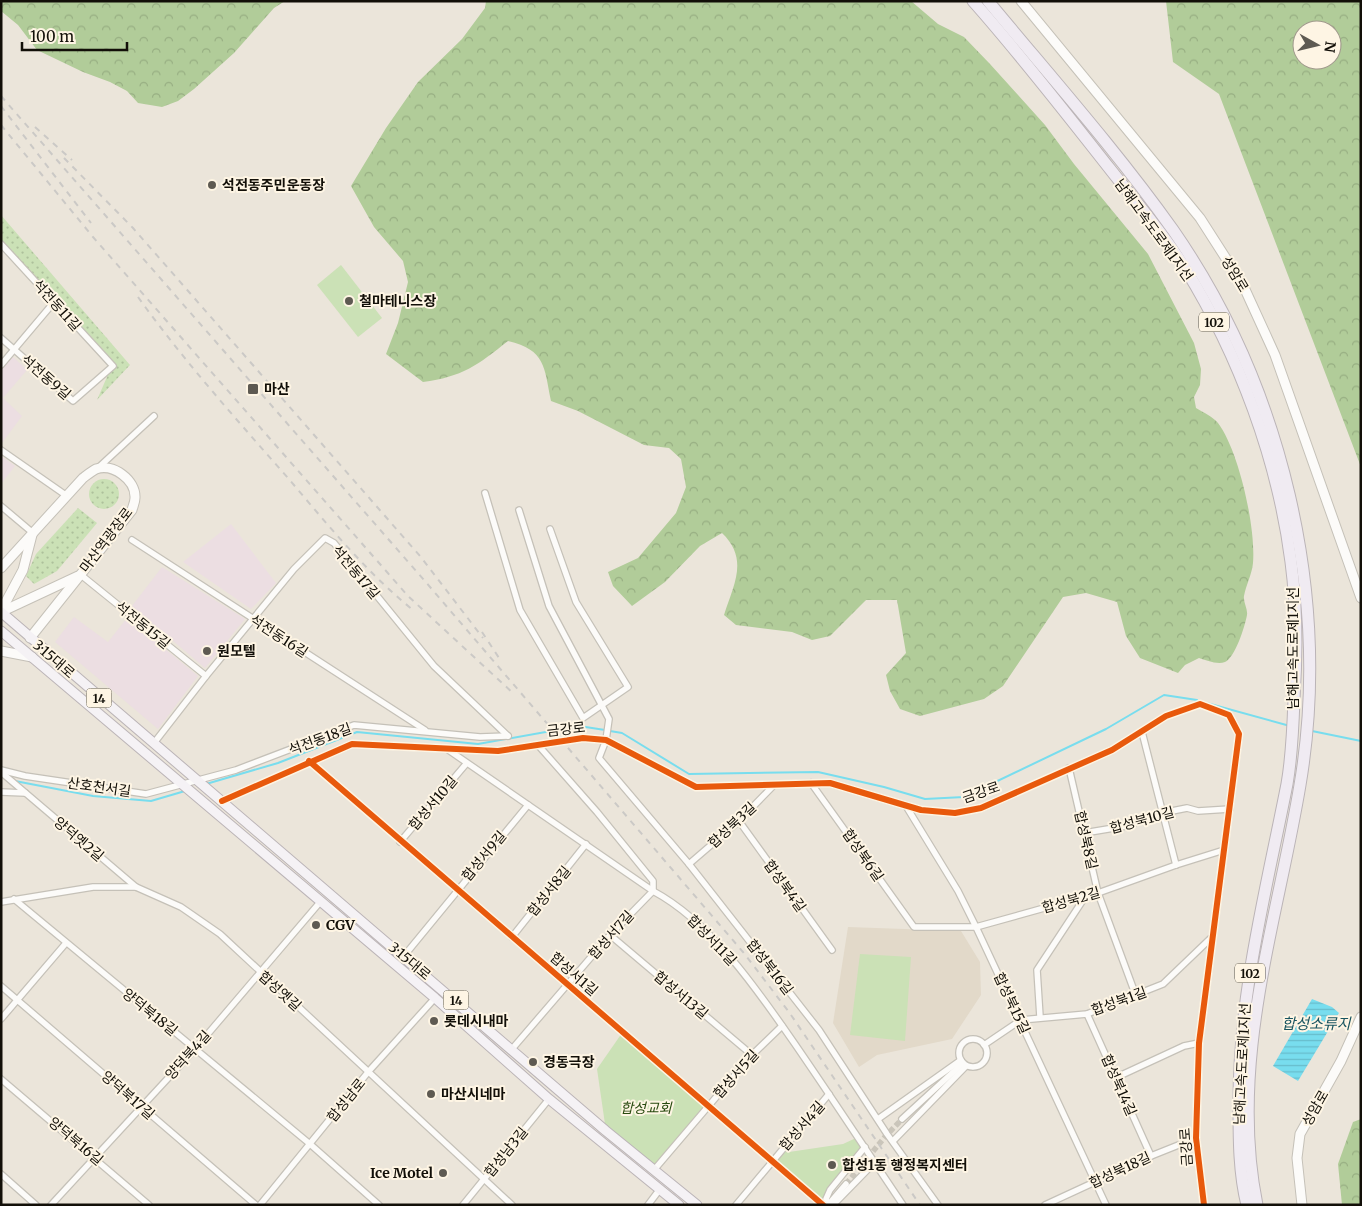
<svg xmlns="http://www.w3.org/2000/svg" width="1362" height="1206" font-family="Merriweather,'Noto Sans KR',serif">
<style>
.commercial{fill:#ecdee2}
.education{fill:#e2d9c9}
.grass{fill:url(#grass-dots)}
.forest{fill:url(#forest-crowns);fill-rule:evenodd}
.park{fill:#cbe1b6}
.water{fill:url(#water-rules)}
.lines{fill:none;stroke-linecap:round;stroke-linejoin:round}
.stream{stroke:#78ddee;stroke-width:2}
.street-tunnel{stroke:#cac5ba;stroke-width:5.5;stroke-dasharray:5.5 3;stroke-linecap:butt}
.street-casing{stroke:#c5c1b8;stroke-width:8}
.secondary-casing{stroke:#c5c1b8;stroke-width:11}
.primary-casing{stroke:#bbb4b7;stroke-width:11}
.highway-casing{stroke:#bbb4b7;stroke-width:13}
.street{stroke:#fcfbf9;stroke-width:5.5}
.secondary{stroke:#fcfbf9;stroke-width:9}
.primary{stroke:#f5f2f5;stroke-width:9}
.highway{stroke:#f0ebf2;stroke-width:11}
.rail{stroke:#cbc9c6;stroke-width:2;stroke-dasharray:6 6;stroke-linecap:butt}
.cycleway-casing{stroke:#fef5e4;stroke-width:9}
.cycleway{stroke:#e8590c;stroke-width:6}
.poi-dot{fill:#5e5a52;stroke:#fef5e4;stroke-width:2}
.labels{text-anchor:middle;dominant-baseline:central;stroke-width:4;stroke-linejoin:round;paint-order:stroke}
.shield{fill:#fef5e4;stroke:#59544a;stroke-width:1}
.shield-label{font-size:12px;font-weight:bold;fill:#120f08}
.poi-label{font-size:14px;font-weight:bold;fill:#120f08;stroke:#fef5e4;text-anchor:start}
.street-label{font-size:14px;fill:#120f08;stroke:#fef5e4}
.park-label{font-size:14px;font-style:italic;fill:#284a0f;stroke:#fef5e4}
.water-label{font-size:15px;font-style:italic;fill:#185460;stroke:#fef5e4}
</style>
<defs>
<pattern id="grass-dots" width="8" height="8" patternUnits="userSpaceOnUse" patternTransform="scale(1.25)"><rect width="8" height="8" fill="#cbe1b6"/><path d="M2 2h.1M6 6h.1" fill="none" stroke="#adc09b" stroke-width="1.8" stroke-linecap="round"/></pattern>
<pattern id="forest-crowns" width="20" height="18" patternUnits="userSpaceOnUse" patternTransform="scale(1.25)"><rect width="20" height="18" fill="#b1cc99"/><path d="M2 6a3 3 0 1 1 6 0M12 15a3 3 0 1 1 6 0" fill="none" stroke="#97ae82"/></pattern>
<pattern id="water-rules" width="6" height="5" patternUnits="userSpaceOnUse" patternTransform="scale(1.25)"><rect width="6" height="5" fill="#78ddee"/><path d="M0 2.5h6" fill="none" stroke="#67bccb"/></pattern>
</defs>
<rect width="100%" height="100%" fill="#ebe5da"/>
<g class="commercial">
<path d="M13,357L27,370L3,398L22,416L2,443L1,370Z"/>
<path d="M1,456L15,466L1,484Z"/>
<path d="M231,524L276,583L251,609L183,562Z"/>
<path d="M162,567L245,619L205,668L132,606Z"/>
<path d="M74,617L108,642L127,618L198,676L158,729L55,642Z"/>
</g>
<path class="education" d="M848,927L961,931L980,962L981,995L952,1039L877,1055L859,1067L833,1023Z"/>
<g class="grass">
<path d="M1,215L130,365L97,400L113,363L1,240Z"/>
<circle cx="104" cy="494" r="15"/>
<path d="M78,508L97,523L57,571L34,584L26,576L36,554Z"/>
</g>
<g class="forest">
<path d="M1,1H285L274,8L234,53L194,89L178,101L162,107L138,103L127,91L110,82L83,72L37,50L18,25L1,11Z"/>
<path d="M486,1H911L938,24L964,37L990,64L1045,125L1074,164L1148,254L1194,343L1201,369L1200,385L1194,397L1196,408C1204,413 1212,416 1218,423C1239,451 1256,528 1253,563C1252,574 1246,585 1244,596C1243,602 1248,609 1247,615C1245,626 1235,658 1225,662C1217,665 1206,660 1199,658L1185,665L1178,673L1140,658L1126,636L1117,602L1086,593L1063,597L1003,686L984,699L920,716L900,709L890,691L886,675L906,653L897,600H866L830,636L812,640L792,632L736,625L724,615C734,584 749,559 722,533L700,546L665,582L632,606L613,586L608,572L638,558L676,513L686,487L681,459L669,448L644,445L578,411L551,401C544,367 546,350 508,341C478,365 462,377 423,382L386,354L398,323L408,282L403,261L374,227L351,186L386,128L418,82L462,39L485,8Z"/>
<path d="M1166,1H1361V467L1219,94L1173,62ZM1302,30H1332V60H1302Z"/>
<path d="M1361,1119V1205H1342L1338,1164L1353,1122Z"/>
</g>
<g class="park">
<path d="M341,265L382,318L358,337L317,285Z"/>
<path d="M860,954L911,957L905,1041L850,1035Z"/>
<path d="M622,1033L708,1106L654,1170L606,1131L597,1069Z"/>
<path d="M856,1138L865,1147L830,1190L828,1204L823,1205L772,1161L783,1148L789,1152L843,1144Z"/>
</g>
<path class="water" d="M1312,999L1332,1007L1339,1013L1298,1081L1273,1066Z"/>
<g class="lines">
<g class="stream">
<path d="M1203,702L1290,726"/>
<path d="M610,731L622,733L689,774L818,772L884,787L925,799L964,797L1106,729L1164,695L1197,700"/>
<path d="M1312,731L1361,741"/>
<path d="M15,781L93,796L151,801L185,791"/>
<path d="M206,784L278,763L357,732L478,744L579,726L605,730"/>
</g>
<path class="street-tunnel" d="M846,1184L884,1138L902,1119"/>
<defs>
<g id="street">
<path d="M1,244L113,366L73,401L1,338"/>
<path d="M1,365L55,301"/>
<path d="M1,450L67,496"/>
<path d="M98,468L154,416"/>
<path d="M485,493L520,610L583,718L628,687L576,602L550,529"/>
<path d="M1,506L33,533"/>
<path d="M519,510L549,606L609,719L606,740L599,758L689,864L819,1030L887,1134L938,1205"/>
<path d="M132,540L425,730"/>
<path d="M81,575L206,676"/>
<path d="M1142,732L1176,865"/>
<path d="M154,743L206,676L294,569L325,538L334,543L434,666L508,736"/>
<path d="M447,749L653,891C713,923 761,995 799,1050C834,1101 868,1153 903,1205"/>
<path d="M309,761L823,1205"/>
<path d="M1069,768L1098,893L1136,996"/>
<path d="M1,770L25,776L146,794L236,770L354,725L480,737L508,736"/>
<path d="M1,772L136,887"/>
<path d="M811,783L914,927H976L1098,893L1176,865L1224,850"/>
<path d="M1,792L25,793"/>
<path d="M222,801L352,744L498,751L583,738L606,740L696,787L830,783L921,810L955,813L981,808L1112,750L1166,716L1200,704L1229,715L1239,734L1199,1043L1196,1138L1204,1205"/>
<path d="M906,806L958,891L976,927L1106,1205"/>
<path d="M739,821L832,950"/>
<path d="M1084,833L1126,826L1162,813L1187,808L1198,811L1230,809"/>
<path d="M400,842L466,764"/>
<path d="M689,864L739,821L774,785"/>
<path d="M14,899L310,1144L379,1205"/>
<path d="M1,902L93,887H136L181,907L220,934L512,1205"/>
<path d="M610,935L752,1055"/>
<path d="M512,937L586,844"/>
<path d="M404,956L528,805"/>
<path d="M1,986L256,1205"/>
<path d="M1087,1014L1151,1156"/>
<path d="M1040,1017L1037,970L1085,897"/>
<path d="M1,1019L66,943"/>
<circle cx="973" cy="1053" r="14"/>
<path d="M984,1045L1021,1020L1087,1014L1163,984L1211,938"/>
<path d="M512,1049L610,935L653,891V881L597,812L538,745"/>
<path d="M1115,1078L1184,1046L1199,1043"/>
<path d="M1,1079L149,1205"/>
<path d="M878,1119L961,1060"/>
<path d="M902,1119L963,1063"/>
<path d="M893,1141L966,1066"/>
<path d="M865,1147L830,1190L826,1199L828,1204H834L875,1162"/>
<path d="M654,1170L752,1055L782,1026"/>
<path d="M1,1174L36,1205"/>
<path d="M51,1205L195,1049L321,901"/>
<path d="M260,1205L369,1071L435,998"/>
<path d="M463,1205L549,1099"/>
<path d="M648,1205L660,1189"/>
<path d="M736,1205L829,1094"/>
<path d="M828,1205L846,1184"/>
<path d="M1045,1205L1151,1156L1196,1138"/>
</g>
<g id="secondary">
<path d="M1021,1L1200,218L1243,285L1275,355L1361,598"/>
<path d="M1,568L83,478C87,475 92,471 96,469C113,463 136,480 135,498C135,502 133,506 132,510L30,638"/>
<path d="M1,611L23,570L32,535"/>
<path d="M1,612L78,576"/>
<path d="M1,651L32,657"/>
<path d="M1302,1205L1297,1158L1300,1134L1341,1061L1361,1017"/>
</g>
<g id="primary">
<path d="M1,612L606,1131L697,1205"/>
<path d="M1,631L435,998L549,1099L679,1205"/>
</g>
<g id="highway">
<path d="M973,1C1021,55 1065,112 1110,169C1135,201 1163,233 1185,268C1239,355 1278,460 1291,562C1297,607 1297,653 1294,699C1293,728 1292,756 1287,784C1266,891 1238,997 1239,1107C1239,1139 1239,1173 1247,1205"/>
<path d="M988,1C1051,77 1116,150 1173,230C1282,387 1332,596 1300,785C1277,923 1228,1063 1257,1205"/>
</g>
</defs>
<use href="#street" class="street-casing"/>
<use href="#secondary" class="secondary-casing"/>
<use href="#primary" class="primary-casing"/>
<use href="#highway" class="highway-casing"/>
<use href="#street" class="street"/>
<use href="#secondary" class="secondary"/>
<use href="#primary" class="primary"/>
<use href="#highway" class="highway"/>
<g class="rail">
<path d="M1,96L424,580L743,952L789,1012L920,1205"/>
<path d="M1,106L91,223"/>
<path d="M1,125L93,237L408,596L514,694"/>
<path d="M35,127L72,160"/>
<path d="M64,158L133,228L420,556L483,638"/>
<path d="M138,297C184,361 236,419 288,478C327,524 366,572 413,610"/>
<path d="M482,632L501,661"/>
</g>
<defs>
<g id="cycleway">
<path d="M309,761L823,1205"/>
<path d="M222,801L352,744L498,751L583,738L606,740L696,787L830,783L921,810L955,813L981,808L1112,750L1166,716L1200,704L1229,715L1239,734L1199,1043L1196,1138L1204,1205"/>
</g>
</defs>
<use href="#cycleway" class="cycleway-casing"/>
<use href="#cycleway" class="cycleway"/>
</g>
<g class="poi-dot">
<circle cx="212" cy="185" r="5"/>
<circle cx="349" cy="301" r="5"/>
<rect x="247" y="383" width="12" height="12" rx="2.5"/>
<circle cx="207" cy="651" r="5"/>
<circle cx="316" cy="925" r="5"/>
<circle cx="434" cy="1021" r="5"/>
<circle cx="533" cy="1062" r="5"/>
<circle cx="431" cy="1094" r="5"/>
<circle cx="832" cy="1165" r="5"/>
<circle cx="443" cy="1173" r="5"/>
</g>
<g class="labels">
<g class="shield">
<rect x="1199" y="312.5" width="30" height="19" rx="4"/>
<rect x="86.5" y="688.5" width="25" height="19" rx="4"/>
<rect x="1235" y="963.5" width="30" height="19" rx="4"/>
<rect x="443.5" y="990.5" width="25" height="19" rx="4"/>
</g>
<g class="shield-label">
<text x="1214" y="322">102</text>
<text x="99" y="698">14</text>
<text x="1250" y="973">102</text>
<text x="456" y="1000">14</text>
</g>
<g class="poi-label">
<text x="222" y="185">석전동주민운동장</text>
<text x="359" y="301">철마테니스장</text>
<text x="264" y="389">마산</text>
<text x="217" y="651">원모텔</text>
<text x="326" y="925">CGV</text>
<text x="444" y="1021">롯데시내마</text>
<text x="543" y="1062">경동극장</text>
<text x="441" y="1094">마산시네마</text>
<text x="842" y="1165">합성1동 행정복지센터</text>
<text x="433" y="1173" text-anchor="end">Ice Motel</text>
</g>
<g class="street-label">
<text transform="translate(1154 230) rotate(54)">남해고속도로제1지선</text>
<text transform="translate(1235 274) rotate(59)">성암로</text>
<text transform="translate(57 305) rotate(48)">석전동11길</text>
<text transform="translate(46 377) rotate(41)">석전동9길</text>
<text transform="translate(106 540) rotate(-53)">마산역광장로</text>
<text transform="translate(356 572) rotate(50)">석전동17길</text>
<text transform="translate(143 625) rotate(39)">석전동15길</text>
<text transform="translate(279 636) rotate(33)">석전동16길</text>
<text transform="translate(1293 648) rotate(-90)">남해고속도로제1지선</text>
<text transform="translate(54 659) rotate(41)">3·15대로</text>
<text transform="translate(566 729) rotate(-6)">금강로</text>
<text transform="translate(320 739) rotate(-20)">석전동18길</text>
<text transform="translate(99 787) rotate(8)">산호천서길</text>
<text transform="translate(981 792) rotate(-19)">금강로</text>
<text transform="translate(433 803) rotate(-50)">합성서10길</text>
<text transform="translate(1142 820) rotate(-15)">합성북10길</text>
<text transform="translate(732 825) rotate(-43)">합성북3길</text>
<text transform="translate(79 839) rotate(40)">양덕옛2길</text>
<text transform="translate(1086 840) rotate(77)">합성북8길</text>
<text transform="translate(863 855) rotate(55)">합성북6길</text>
<text transform="translate(484 856) rotate(-50)">합성서9길</text>
<text transform="translate(785 886) rotate(54)">합성북4길</text>
<text transform="translate(549 891) rotate(-51)">합성서8길</text>
<text transform="translate(1071 900) rotate(-16)">합성북2길</text>
<text transform="translate(611 935) rotate(-48)">합성서7길</text>
<text transform="translate(712 940) rotate(46)">합성서11길</text>
<text transform="translate(410 961) rotate(40)">3·15대로</text>
<text transform="translate(770 967) rotate(52)">합성북16길</text>
<text transform="translate(574 974) rotate(41)">합성서1길</text>
<text transform="translate(280 991) rotate(42)">합성옛길</text>
<text transform="translate(681 995) rotate(40)">합성서13길</text>
<text transform="translate(1119 1001) rotate(-20)">합성북1길</text>
<text transform="translate(1012 1003) rotate(65)">합성북15길</text>
<text transform="translate(150 1012) rotate(39)">양덕북18길</text>
<text transform="translate(188 1055) rotate(-48)">양덕북4길</text>
<text transform="translate(1242 1064) rotate(-87)">남해고속도로제1지선</text>
<text transform="translate(736 1074) rotate(-48)">합성서5길</text>
<text transform="translate(1119 1085) rotate(66)">합성북14길</text>
<text transform="translate(128 1095) rotate(41)">양덕북17길</text>
<text transform="translate(346 1100) rotate(-51)">합성남로</text>
<text transform="translate(1315 1108) rotate(-60)">성암로</text>
<text transform="translate(802 1126) rotate(-49)">합성서4길</text>
<text transform="translate(76 1141) rotate(40)">양덕북16길</text>
<text transform="translate(1186 1147) rotate(-94)">금강로</text>
<text transform="translate(506 1152) rotate(-51)">합성남3길</text>
<text transform="translate(1120 1170) rotate(-25)">합성북18길</text>
</g>
<g class="park-label">
<text x="646" y="1108">합성교회</text>
</g>
<g class="water-label">
<text x="1316" y="1023">합성소류지</text>
</g>
</g>
<rect width="1362" height="1206" fill="none" stroke="#120f08" stroke-width="5"/>
<g transform="translate(1317 45) rotate(98)"><circle r="24" fill="#fef5e4" stroke="#a0998c"/>
<path d="M0-4L9 19L0 12L-9 19Z" fill="#5e5a52"/>
<text y="-8" font-size="14" font-weight="bold" text-anchor="middle" fill="#120f08">N</text>
</g>
<path d="M22 42v8h105v-8" fill="none" stroke="#120f08" stroke-width="2.5"/>
<text x="30" y="42" font-size="15" fill="#120f08" stroke="#fef5e4" stroke-width="4" paint-order="stroke">100 m</text>
</svg>
